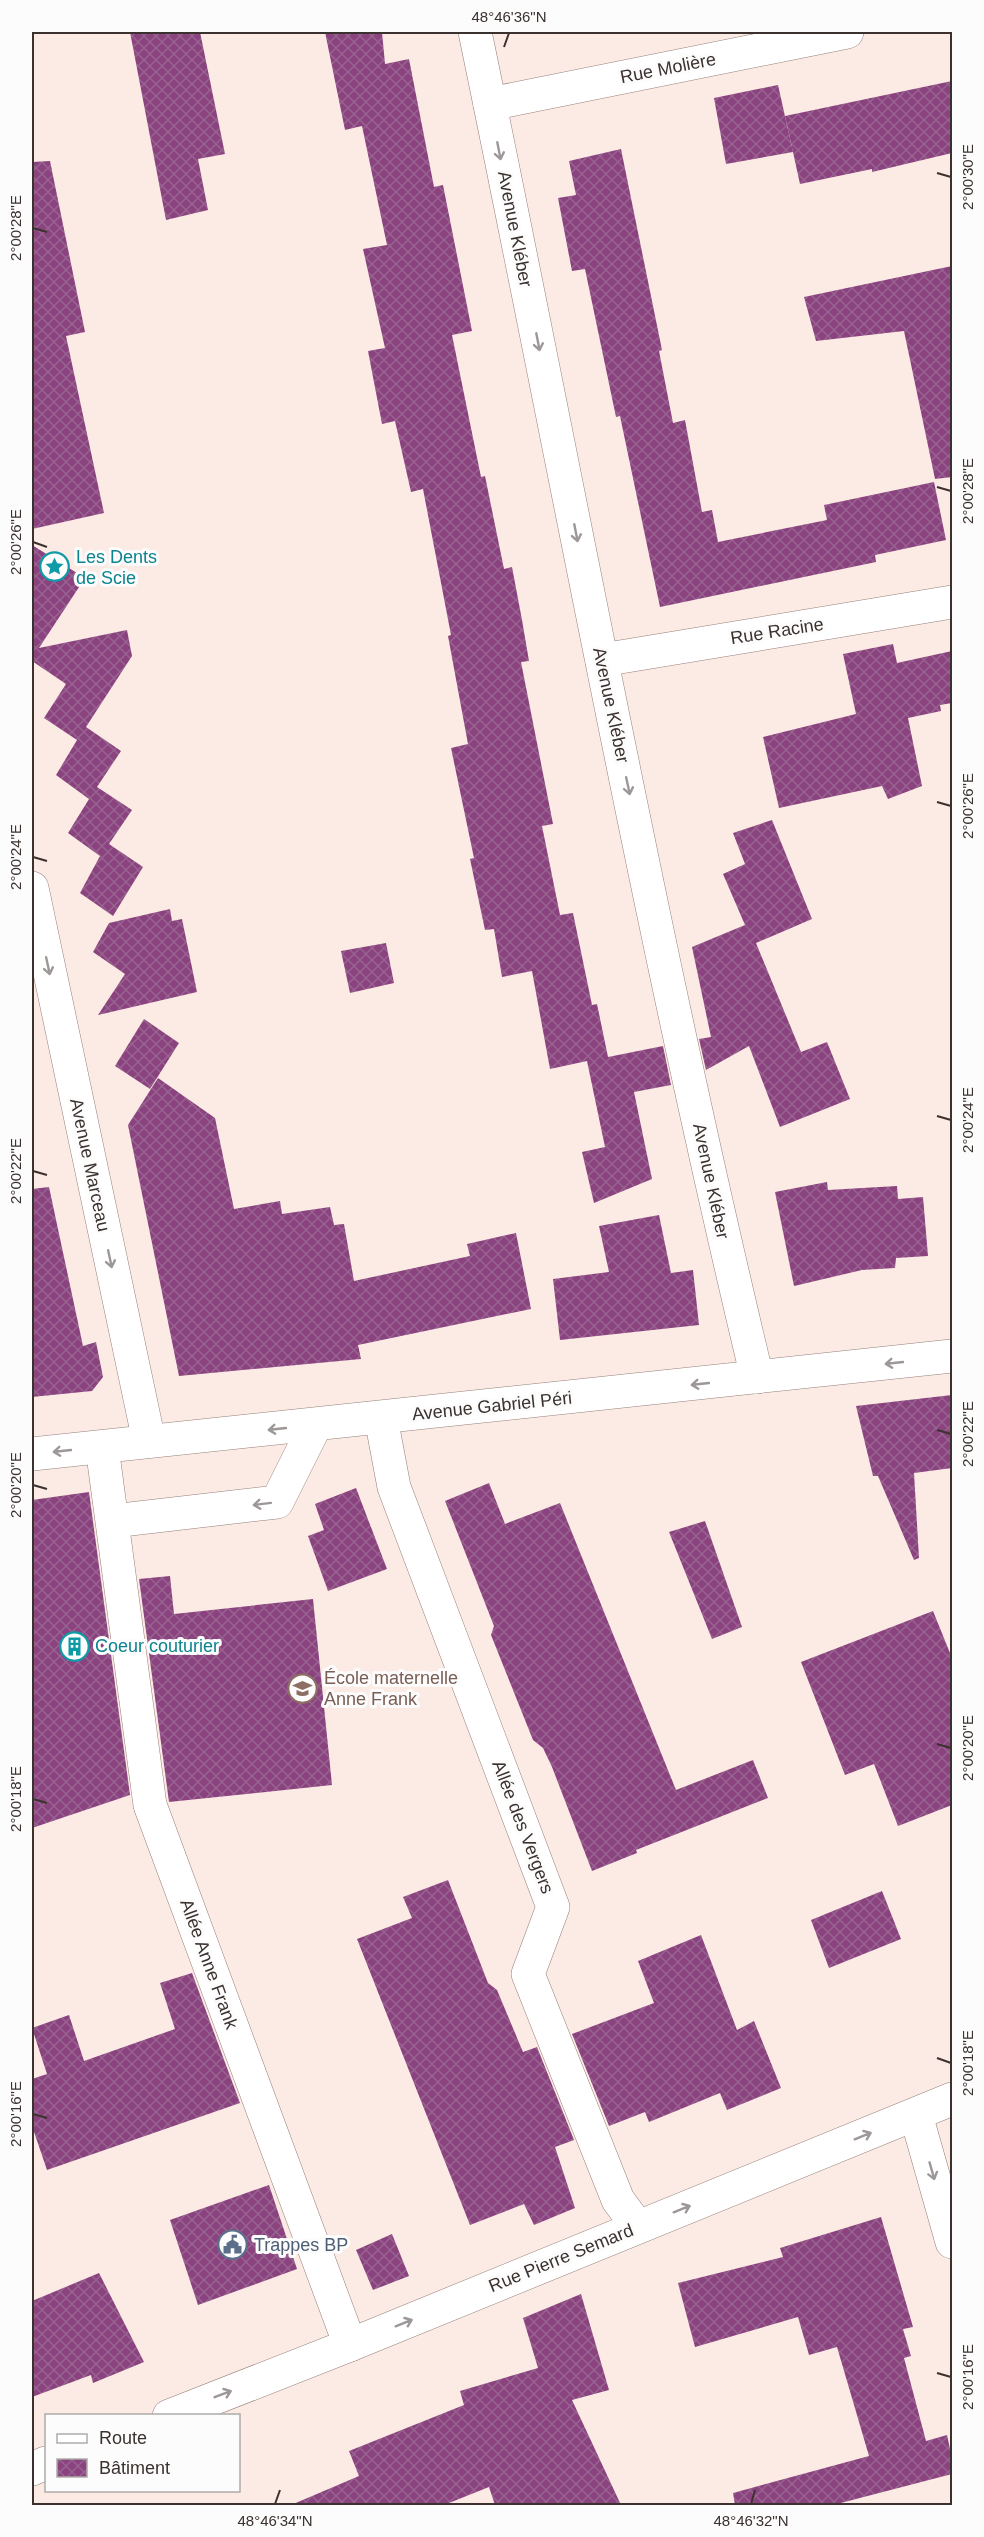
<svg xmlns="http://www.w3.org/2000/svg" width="984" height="2537" font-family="Arial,sans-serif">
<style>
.building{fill:url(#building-cross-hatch)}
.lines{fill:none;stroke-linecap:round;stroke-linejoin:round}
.minor-casing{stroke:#95817a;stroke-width:34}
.minor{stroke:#fff;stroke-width:33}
.oneway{stroke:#9d9897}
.ticks{fill:none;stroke:#3b322f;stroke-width:2}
.labels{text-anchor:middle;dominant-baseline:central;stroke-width:6;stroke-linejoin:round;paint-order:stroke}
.street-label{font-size:18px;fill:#3b322f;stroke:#fcfcfc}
.culture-label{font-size:18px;fill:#0d838f;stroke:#fcfcfc;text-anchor:start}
.education-label{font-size:18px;fill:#785e54;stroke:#fcfcfc;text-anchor:start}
.service-label{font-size:18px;fill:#4e5e75;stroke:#fcfcfc;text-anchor:start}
.neatline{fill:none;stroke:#3b322f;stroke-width:2}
.ticks-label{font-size:15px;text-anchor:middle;fill:#3b322f}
</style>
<defs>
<pattern id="building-cross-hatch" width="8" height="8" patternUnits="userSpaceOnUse" patternTransform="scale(1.5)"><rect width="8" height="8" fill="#8a437f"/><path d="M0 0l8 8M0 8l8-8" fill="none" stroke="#986390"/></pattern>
</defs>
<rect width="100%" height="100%" fill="#fceae4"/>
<g class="building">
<path d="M130,32H200L225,154L198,159L208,210L166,220Z"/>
<path d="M325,32H382L385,64L409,59L434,187L443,185L472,331L452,335L481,477L485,476L504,569L512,567L522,620L529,661L521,662L553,824L542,826L560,915L573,913L592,1005L597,1004L608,1057L663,1046L671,1085L634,1092L652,1179L594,1203L582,1152L605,1147L587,1061L550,1069L532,971L502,977L494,929L485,930L470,859L474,858L451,748L468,744L448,636L451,635L423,489L411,492L395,421L382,424L368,351L385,348L363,249L387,245L362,126L345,130Z"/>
<path d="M952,81V153L872,172V169L800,184L785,116Z"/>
<path d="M778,85L793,152L726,164L714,98Z"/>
<path d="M621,149L662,350L659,351L673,423L685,420L702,512L712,510L718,542L827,520L824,505L934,482L946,540L875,555L876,562L660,607L620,416L616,417L585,269L572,271L558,198L576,195L569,161Z"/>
<path d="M50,161L85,332L66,336L104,513L32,529V162Z"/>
<path d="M952,266V477L935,479L904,331L816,341L804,297Z"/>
<path d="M32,545L85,578L39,648L127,630L132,656L86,727L121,751L97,787L132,810L109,844L143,867L113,916L80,893L100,856L68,833L89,799L56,775L77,740L44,718L66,684L32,661Z"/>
<path d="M893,644L897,663L952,651V703L940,705L941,711L908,718L922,786L888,799L882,786L779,808L763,737L856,714L843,654Z"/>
<path d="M772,820L812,919L756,943L801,1052L827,1042L850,1099L780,1127L749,1046L706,1070L699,1039L711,1037L692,947L745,925L723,874L745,864L733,833Z"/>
<path d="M170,909L172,921L182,919L197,992L98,1015L125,974L93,952L109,923Z"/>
<path d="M386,943L394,983L350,993L341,951Z"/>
<path d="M144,1019L179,1043L150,1089L115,1066Z"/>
<path d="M158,1078L215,1118L234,1209L280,1201L282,1214L330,1207L334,1225L344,1224L354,1281L470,1256L467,1244L516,1233L531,1309L358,1345L361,1359L179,1376L128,1125Z"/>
<path d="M827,1182L828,1190L897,1186L898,1199L923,1197L928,1256L896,1258L895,1268L862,1270L794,1286L775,1192Z"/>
<path d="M49,1187L83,1346L96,1342L103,1377L92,1391L32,1397V1189Z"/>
<path d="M659,1215L671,1273L693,1270L699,1325L560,1340L553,1279L609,1272L599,1226Z"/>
<path d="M952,1395V1468L914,1473L919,1558L914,1560L878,1476H873L856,1406Z"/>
<path d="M489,1483L505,1524L560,1503L676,1790L753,1760L768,1798L636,1850L637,1853L592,1871L552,1767L543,1748L533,1740L491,1635L494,1626L445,1501Z"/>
<path d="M356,1488L387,1569L328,1591L308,1536L324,1530L315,1504Z"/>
<path d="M89,1492L130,1795L32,1828V1500Z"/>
<path d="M705,1521L742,1627L712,1639L669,1532Z"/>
<path d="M170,1576L174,1614L313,1599L332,1785L169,1802L139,1579Z"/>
<path d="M933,1611L952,1658V1805L898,1826L874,1764L845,1775L801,1662Z"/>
<path d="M448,1880L488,1983L497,1990L523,2052L537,2047L574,2140L555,2147L575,2208L534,2225L524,2204L470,2225L357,1939L412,1918L403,1897Z"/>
<path d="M882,1891L901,1939L829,1968L811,1920Z"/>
<path d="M701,1935L737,2030L754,2021L781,2088L727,2110L720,2093L649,2122L645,2112L609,2126L572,2034L654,2003L638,1961Z"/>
<path d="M192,1973L240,2103L47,2170L32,2126V2079L47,2074L32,2028L69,2015L84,2061L175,2029L160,1983Z"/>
<path d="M269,2185L297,2269L198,2305L170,2220Z"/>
<path d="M881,2217L913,2327L903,2329L911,2356L904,2358L926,2441L947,2435L952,2458V2474L833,2505H735L733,2493L869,2456L837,2347L809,2355L798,2317L695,2347L678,2283L783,2257L780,2248Z"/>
<path d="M392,2234L409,2276L373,2290L356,2250Z"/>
<path d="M99,2273L144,2362L93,2383L91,2375L32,2397V2301Z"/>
<path d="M581,2294L609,2390L572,2400L621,2505H495L489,2487L444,2505H291L359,2476L349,2451L464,2405L460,2391L538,2368L523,2318Z"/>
</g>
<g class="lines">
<defs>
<g id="minor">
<path d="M475,32C568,480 650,932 757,1377"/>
<path d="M490,104L847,32"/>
<path d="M602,660L952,602"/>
<path d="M32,888L149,1441"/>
<path d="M381,1418L394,1487L553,1907L528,1974L618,2200L638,2227"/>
<path d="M102,1447L150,1805L350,2345"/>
<path d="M32,1454L952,1356"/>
<path d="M113,1521L277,1502L315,1426"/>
<path d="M916,2115L952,2242"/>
<path d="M169,2416L350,2345L952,2099"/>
<path d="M32,2469L46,2463"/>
</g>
</defs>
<use href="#minor" class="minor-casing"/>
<use href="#minor" class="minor"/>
</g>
<defs><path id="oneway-shaft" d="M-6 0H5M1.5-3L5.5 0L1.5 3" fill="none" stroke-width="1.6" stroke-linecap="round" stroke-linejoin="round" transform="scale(1.5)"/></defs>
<g class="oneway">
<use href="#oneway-shaft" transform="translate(499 151) rotate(79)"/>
<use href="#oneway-shaft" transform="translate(538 342) rotate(79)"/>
<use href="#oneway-shaft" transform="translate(576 533) rotate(79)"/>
<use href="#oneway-shaft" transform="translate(628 786) rotate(78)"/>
<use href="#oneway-shaft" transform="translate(48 966) rotate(78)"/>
<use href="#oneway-shaft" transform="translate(110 1259) rotate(78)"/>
<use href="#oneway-shaft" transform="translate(894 1363) rotate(174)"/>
<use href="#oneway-shaft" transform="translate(700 1384) rotate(174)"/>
<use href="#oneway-shaft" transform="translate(277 1429) rotate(174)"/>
<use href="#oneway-shaft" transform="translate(62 1451) rotate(174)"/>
<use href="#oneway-shaft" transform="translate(262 1504) rotate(173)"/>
<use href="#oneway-shaft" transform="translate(863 2136) rotate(-22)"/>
<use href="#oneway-shaft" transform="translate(932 2171) rotate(74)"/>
<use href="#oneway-shaft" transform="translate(682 2209) rotate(-22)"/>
<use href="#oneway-shaft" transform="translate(404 2323) rotate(-22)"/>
<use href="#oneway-shaft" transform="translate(223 2394) rotate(-21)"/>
</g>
<path class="ticks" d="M504,47L509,33M937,173L951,177M33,228L47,232M937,487L951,491M33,542L47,547M937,802L951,806M33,857L47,861M937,1116L951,1120M33,1171L47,1175M937,1430L951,1434M33,1485L47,1489M937,1744L951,1748M33,1799L47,1803M937,2058L951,2063M33,2114L47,2118M937,2373L951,2377M275,2504L280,2490M751,2504L755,2490"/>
<defs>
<symbol id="sight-ring" viewBox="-11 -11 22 22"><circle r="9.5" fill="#fcfcfc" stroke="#0f9aa8" stroke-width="1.5"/><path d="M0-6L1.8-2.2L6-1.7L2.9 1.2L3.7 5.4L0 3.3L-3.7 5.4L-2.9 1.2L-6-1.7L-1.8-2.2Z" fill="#0f9aa8"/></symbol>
<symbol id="building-ring" viewBox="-11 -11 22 22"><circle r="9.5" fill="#fcfcfc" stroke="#0f9aa8" stroke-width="1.5"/><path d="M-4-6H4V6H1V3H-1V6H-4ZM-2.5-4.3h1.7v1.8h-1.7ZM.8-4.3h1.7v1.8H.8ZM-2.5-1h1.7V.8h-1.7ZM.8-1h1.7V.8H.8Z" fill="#0f9aa8"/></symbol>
<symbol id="school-ring" viewBox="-11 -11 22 22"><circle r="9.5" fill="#fcfcfc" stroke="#8d6e63" stroke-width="1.5"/><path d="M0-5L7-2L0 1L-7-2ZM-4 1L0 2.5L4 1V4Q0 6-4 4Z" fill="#8d6e63"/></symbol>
<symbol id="civic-ring" viewBox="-11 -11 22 22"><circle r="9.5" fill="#fcfcfc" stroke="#5c6f8a" stroke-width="1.5"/><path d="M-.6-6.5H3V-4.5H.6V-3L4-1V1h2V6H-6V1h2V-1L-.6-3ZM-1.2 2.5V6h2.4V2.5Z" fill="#5c6f8a"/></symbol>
</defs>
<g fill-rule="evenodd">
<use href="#sight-ring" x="38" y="550" width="33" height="33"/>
<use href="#building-ring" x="58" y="1630" width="33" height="33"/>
<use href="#school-ring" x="286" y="1672" width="33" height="33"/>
<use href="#civic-ring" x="216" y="2228" width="33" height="33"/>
</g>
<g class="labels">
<g class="street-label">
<text transform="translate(668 68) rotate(-11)">Rue Molière</text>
<text transform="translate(515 229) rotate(79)">Avenue Kléber</text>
<text transform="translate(777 631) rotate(-9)">Rue Racine</text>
<text transform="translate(611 705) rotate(78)">Avenue Kléber</text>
<text transform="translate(90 1165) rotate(78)">Avenue Marceau</text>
<text transform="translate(711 1181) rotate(78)">Avenue Kléber</text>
<text transform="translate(492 1406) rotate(-6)">Avenue Gabriel Péri</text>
<text transform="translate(523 1827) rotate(69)">Allée des Vergers</text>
<text transform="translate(209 1964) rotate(70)">Allée Anne Frank</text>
<text transform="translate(561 2258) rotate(-22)">Rue Pierre Semard</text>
</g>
<g class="culture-label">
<text x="76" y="557">Les Dents<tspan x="76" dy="21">de Scie</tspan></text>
<text x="95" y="1646">Coeur couturier</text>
</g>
<g class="education-label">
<text x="324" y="1678">École maternelle<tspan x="324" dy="21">Anne Frank</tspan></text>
</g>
<g class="service-label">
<text x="254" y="2245">Trappes BP</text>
</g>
</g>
<rect width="984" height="2537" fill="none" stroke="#fcfcfc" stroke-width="66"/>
<rect x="45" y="2414" width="195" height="78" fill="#fcfcfc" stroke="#afabaa" stroke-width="1.5"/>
<rect x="57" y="2434" width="30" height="9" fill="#ffffff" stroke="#afabaa" stroke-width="1.5"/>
<text x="99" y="2444" font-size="18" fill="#3b322f">Route</text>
<rect x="57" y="2459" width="30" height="18" fill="url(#building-cross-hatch)" stroke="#afabaa" stroke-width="1.5"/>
<text x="99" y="2474" font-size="18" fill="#3b322f">Bâtiment</text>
<rect x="33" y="33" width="918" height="2471" class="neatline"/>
<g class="ticks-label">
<text x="509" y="22">48°46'36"N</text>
<text transform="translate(968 177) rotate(-90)" y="5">2°00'30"E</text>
<text transform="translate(16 228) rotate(-90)" y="5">2°00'28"E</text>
<text transform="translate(968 491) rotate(-90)" y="5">2°00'28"E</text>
<text transform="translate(16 542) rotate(-90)" y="5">2°00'26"E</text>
<text transform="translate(968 806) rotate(-90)" y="5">2°00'26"E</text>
<text transform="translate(16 857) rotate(-90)" y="5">2°00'24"E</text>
<text transform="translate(968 1120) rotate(-90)" y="5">2°00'24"E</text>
<text transform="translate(16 1171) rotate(-90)" y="5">2°00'22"E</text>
<text transform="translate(968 1434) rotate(-90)" y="5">2°00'22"E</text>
<text transform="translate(16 1485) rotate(-90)" y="5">2°00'20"E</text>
<text transform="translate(968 1748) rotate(-90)" y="5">2°00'20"E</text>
<text transform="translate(16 1799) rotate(-90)" y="5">2°00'18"E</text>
<text transform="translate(968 2063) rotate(-90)" y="5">2°00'18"E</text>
<text transform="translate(16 2114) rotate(-90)" y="5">2°00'16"E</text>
<text transform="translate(968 2377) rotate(-90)" y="5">2°00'16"E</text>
<text x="275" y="2526">48°46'34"N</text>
<text x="751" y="2526">48°46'32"N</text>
</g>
</svg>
